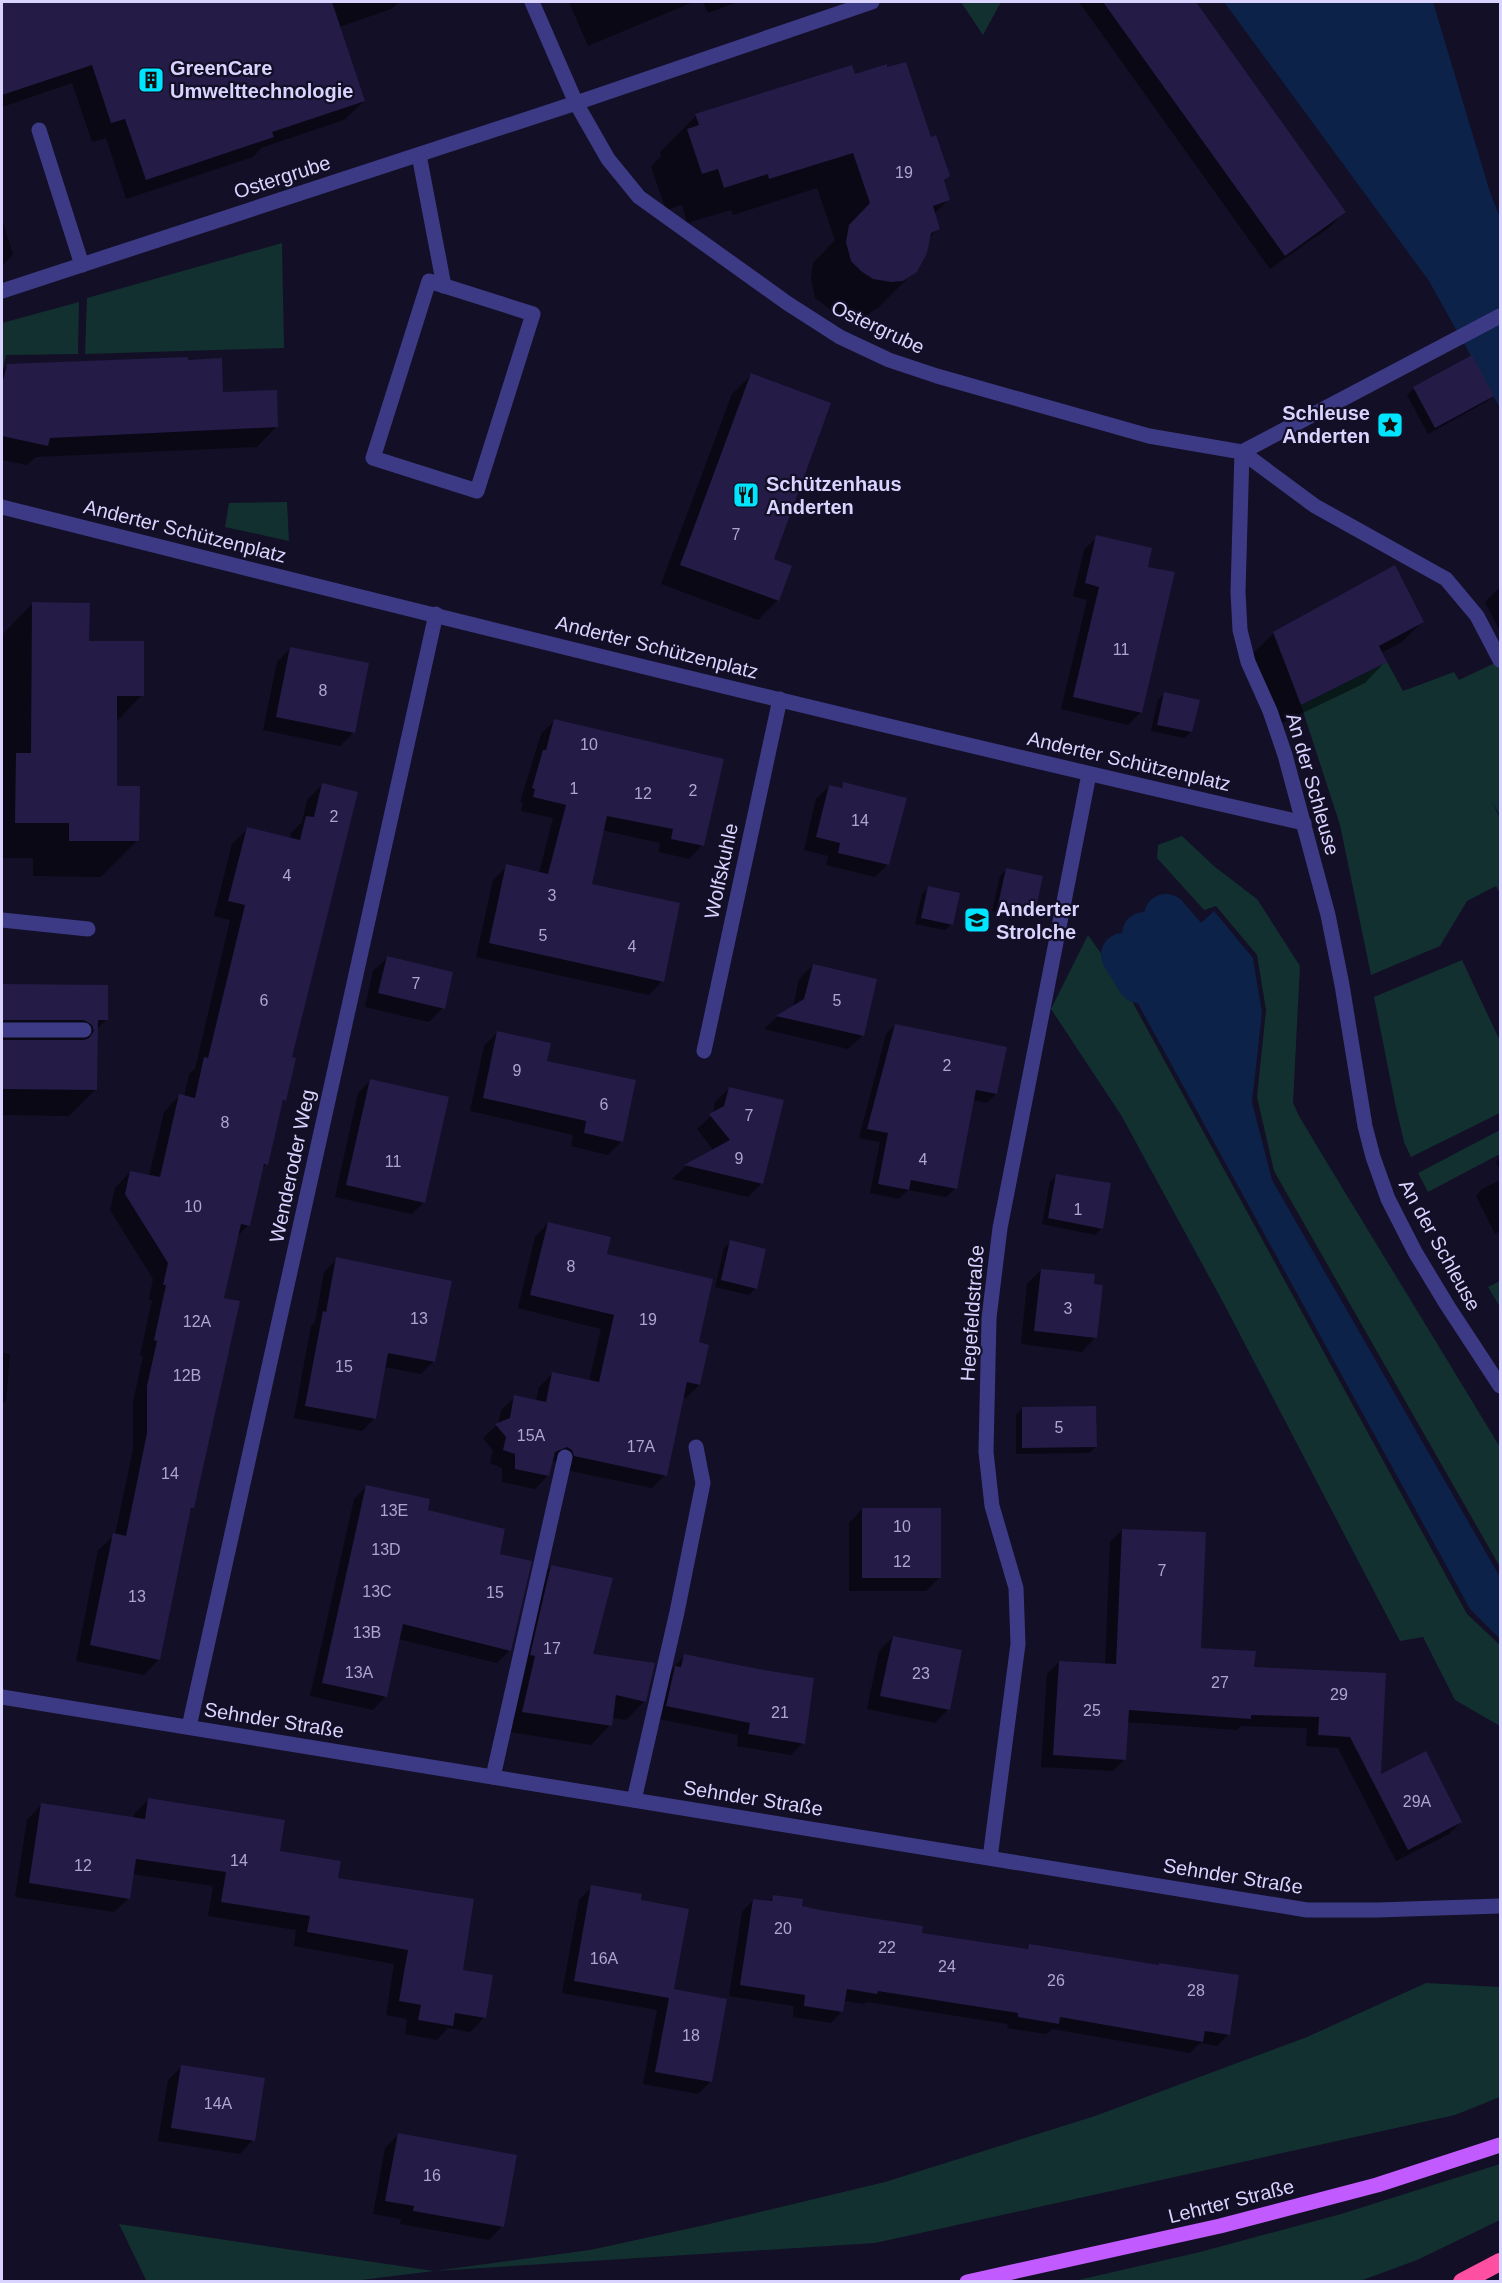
<svg xmlns="http://www.w3.org/2000/svg" width="1502" height="2283" font-family="Helvetica,sans-serif">
<style>
.green{fill:#12302f}
.water{fill:#0c2248}
.shadow{fill:#0007}
.lines{fill:none;stroke-linecap:round;stroke-linejoin:round}
.canal{stroke:#0c2248;stroke-width:44}
.building{fill:#241b47}
.minor{stroke:#3d3a85;stroke-width:15}
.major{stroke:#c25bff;stroke-width:15}
.highway{stroke:#ff4fa3;stroke-width:18}
.labels{text-anchor:middle;dominant-baseline:central;stroke-width:4.5;stroke-linejoin:round;paint-order:stroke}
.number-label{font-size:16px;fill:#aca6d1}
.poi-label{font-size:20px;font-weight:bold;fill:#d9d4ff;stroke:#130f26;text-anchor:start}
.street-label{font-size:20px;fill:#d9d4ff;stroke:#130f26}
</style>
<rect width="100%" height="100%" fill="#130f26"/>
<g class="green">
<path d="M961,2H1001L983,35Z"/>
<path d="M282,243L284,348L85,354L87,298Z"/>
<path d="M79,302L78,354L6,355L2,373V323Z"/>
<path d="M287,502L289,541L225,527L229,503Z"/>
<path d="M1387,662L1403,691L1454,672L1459,680L1497,662L1500,670V815L1492,802L1500,818V893L1496,886L1467,901L1440,946L1371,975L1340,825L1301,705Z"/>
<path d="M1182,836L1215,867L1257,899L1300,966L1293,1103L1299,1116L1332,1171L1500,1447V1567L1274,1171L1257,1097L1266,1010L1257,955L1216,906L1204,910L1157,858L1158,845Z"/>
<path d="M1088,935L1122,983L1467,1614L1500,1645V1726L1455,1700L1423,1637L1400,1641L1224,1304L1121,1115L1051,1009Z"/>
<path d="M1462,960L1500,1041V1113L1411,1157L1404,1142L1395,1103L1374,997Z"/>
<path d="M1500,1130V1154L1428,1192L1418,1173Z"/>
<path d="M1500,1281V1307L1488,1287Z"/>
<path d="M1426,1983L1500,1987V2097L1455,2115L875,2243L434,2271L345,2282H147L119,2224L434,2271L590,2250L705,2225L885,2182L1095,2116L1307,2037Z"/>
<path d="M1500,2164V2220L1417,2260L1360,2281H1074L1200,2252L1341,2214Z"/>
</g>
<g class="water">
<path d="M1224,2H1433L1489,189L1500,218V408L1429,281Z"/>
<path d="M1214,911L1253,958L1262,1013L1252,1102L1272,1180L1500,1577V1639L1470,1609L1130,989Z"/>
</g>
<g class="shadow">
<path d="M2,2H399L391,9L339,27L364,101L344,120L261,148L253,157L126,199L106,138L92,142L72,83L2,107Z"/>
<path d="M569,2H693L588,46Z"/>
<path d="M703,2H738L708,13Z"/>
<path d="M1079,2H1194L1344,212L1331,226L1270,269Z"/>
<path d="M854,76L930,139L948,176L943,181L949,199L934,214L938,228L929,238L915,271L878,308L865,316L854,318L836,314L815,298L811,279L813,263L835,240L817,188L733,215L731,210L687,223L682,205L666,210L651,167L661,156L660,152L696,116Z"/>
<path d="M2,219L13,254L2,266Z"/>
<path d="M7,365L222,394L276,427L257,447L36,457L27,465L2,460V371Z"/>
<path d="M751,375L778,600L758,620L661,584L732,394Z"/>
<path d="M1414,388L1493,396L1486,402L1428,434L1407,395Z"/>
<path d="M1097,537L1146,568L1141,712L1128,725L1061,709L1087,600L1073,596L1084,550Z"/>
<path d="M1500,587V631L1485,602Z"/>
<path d="M32,604L88,642L142,695L116,722L115,787L137,841L101,877L33,876V858H2V635Z"/>
<path d="M1422,622L1402,642L1381,653L1385,662L1365,683L1280,724L1253,653L1274,633Z"/>
<path d="M290,649L354,732L340,746L263,730L277,662Z"/>
<path d="M1165,693L1191,732L1184,738L1151,731L1158,700Z"/>
<path d="M554,721L702,845L689,859L659,852L660,843L602,830L590,885L662,981L649,995L476,957L493,880L507,866L539,873L553,818L521,811L523,802H520L541,734Z"/>
<path d="M844,784L888,864L875,877L826,865L828,856L804,850L816,799L829,786L839,789Z"/>
<path d="M322,785L285,1100L280,1105L266,1164L262,1169L248,1225L237,1237L223,1299L193,1508L189,1511L159,1659L144,1675L76,1661L98,1550L115,1535L133,1449V1402L143,1356L140,1355L152,1300H149L153,1279L110,1210L115,1188L130,1172L149,1176L164,1112L179,1096L184,1097L189,1074L195,1069L230,920L214,916L232,844L248,828L290,839L291,833L302,822L307,800Z"/>
<path d="M1006,870L1033,913L1027,919L992,911L1000,876Z"/>
<path d="M928,888L952,924L945,930L915,924L922,894Z"/>
<path d="M387,958L443,1008L429,1022L365,1007L373,971Z"/>
<path d="M813,965L875,980L862,1036L848,1049L764,1029L777,1017L793,1007L799,979Z"/>
<path d="M2,985L107,987L106,1020L96,1030L95,1090L69,1116L2,1115Z"/>
<path d="M895,1025L996,1094L987,1103L973,1100L956,1188L946,1197L908,1190L899,1199L870,1193L880,1142L859,1138L886,1034Z"/>
<path d="M498,1032L545,1062L622,1141L608,1155L571,1146L573,1135L470,1111L484,1046Z"/>
<path d="M370,1081L424,1202L412,1214L335,1197L358,1093Z"/>
<path d="M729,1088L762,1183L748,1197L672,1179L685,1167L714,1151L697,1129L713,1114L715,1102Z"/>
<path d="M1500,1157V1171L1496,1162Z"/>
<path d="M1056,1176L1102,1228L1095,1235L1042,1224L1050,1182Z"/>
<path d="M1500,1180V1231L1495,1234L1476,1196L1482,1189Z"/>
<path d="M548,1223L605,1255L698,1344L699,1385L686,1398L682,1397L665,1475L652,1488L561,1469L559,1464L552,1460L548,1475L535,1489L502,1482V1468L490,1463L493,1451L483,1438L498,1424L501,1410L515,1397L536,1401L539,1387L552,1374L589,1381L601,1329L518,1308L535,1237Z"/>
<path d="M731,1242L756,1288L749,1295L715,1287L724,1248Z"/>
<path d="M337,1259L434,1361L421,1374L384,1367L375,1418L362,1431L294,1418L311,1326L315,1322L324,1272Z"/>
<path d="M1041,1270L1095,1338L1082,1352L1021,1344L1027,1284Z"/>
<path d="M2,1353L10,1354L6,1401L2,1405Z"/>
<path d="M1022,1408L1096,1446L1089,1453L1016,1454V1415Z"/>
<path d="M367,1486L426,1512L498,1555L510,1650L497,1663L398,1639L386,1696L373,1710L310,1696L354,1499Z"/>
<path d="M862,1509L940,1577L926,1591H849V1523Z"/>
<path d="M1122,1530L1199,1649L1253,1668L1384,1674L1380,1777L1461,1822L1449,1834L1396,1861L1338,1748L1306,1746L1307,1728L1241,1726L1237,1730L1127,1722L1125,1759L1113,1771L1041,1767L1047,1674L1059,1662L1105,1665L1110,1542Z"/>
<path d="M551,1566L591,1655L645,1701L626,1720L612,1718L610,1725L591,1745L503,1731L532,1586Z"/>
<path d="M893,1637L949,1709L935,1723L867,1709L879,1651Z"/>
<path d="M685,1655L803,1743L791,1755L737,1746L738,1735L654,1718L663,1680Z"/>
<path d="M149,1799L279,1852L336,1879L461,1971L485,2017L470,2032L448,2028L437,2040L405,2034L407,2019L386,2015L394,1964L294,1946L296,1930L208,1916L213,1886L132,1874L129,1898L114,1912L15,1897L27,1820L41,1805L134,1819V1814Z"/>
<path d="M592,1887L639,1901L710,2082L698,2094L643,2084L657,2010L562,1993L579,1900Z"/>
<path d="M774,1897L801,1907L921,1934L1025,1950L1030,1946L1158,1966L1159,1964L1229,2034L1217,2046L1200,2043L1190,2053L1052,2029L1046,2034L1007,2028L1008,2024L867,2002L864,2004L844,2001L842,2011L831,2023L793,2017L794,2006L729,1996L742,1912L753,1900L768,1902Z"/>
<path d="M181,2067L253,2140L240,2154L158,2141L168,2080Z"/>
<path d="M398,2135L502,2226L489,2240L400,2224L401,2219L373,2214L385,2148Z"/>
</g>
<g class="lines">
<g class="canal">
<path d="M1166,916L1185,938"/>
<path d="M1144,934L1195,1001L1197,1007"/>
<path d="M1123,955L1139,981"/>
</g>
</g>
<g class="building">
<path d="M2,2H332L365,101L272,132L274,137L146,180L125,119L111,123L92,65L2,95Z"/>
<path d="M1103,2H1196L1346,212L1285,256Z"/>
<path d="M906,62L931,137L936,135L950,176L944,180L950,200L933,206L940,229L931,233L927,253L917,272L903,281L891,282L873,279L861,271L851,261L846,242L849,225L870,203L853,153L769,179L768,174L724,188L718,169L702,174L687,129L699,125L695,114L852,65L855,74L887,64V67Z"/>
<path d="M1472,355L1494,396L1435,428L1413,387Z"/>
<path d="M188,357V360L222,358L223,392L277,390L278,427L50,438L48,446L2,436V385L7,364Z"/>
<path d="M751,373L831,403L774,559L792,566L779,601L680,565Z"/>
<path d="M1096,535L1152,548L1148,567L1175,572L1142,713L1073,697L1099,587L1085,583Z"/>
<path d="M1395,565L1424,622L1379,646L1387,662L1301,705L1273,632Z"/>
<path d="M32,602L90,603L89,641H144V696H117V786H140L139,841H69V823H15L16,753H31Z"/>
<path d="M290,647L369,663L355,733L276,717Z"/>
<path d="M1164,692L1200,700L1192,732L1157,725Z"/>
<path d="M554,719L724,759L704,846L671,839L673,829L607,816L592,884L680,903L664,982L489,943L506,864L548,874L566,805L533,797L535,789L532,788L543,750H546Z"/>
<path d="M843,782L907,798L889,865L838,853L840,843L816,837L829,785L842,788Z"/>
<path d="M322,783L358,792L292,1057L296,1058L286,1101L283,1100L268,1165L264,1164L250,1226L241,1224L224,1298L240,1301L194,1508H191L160,1660L90,1645L113,1533L126,1536L147,1433V1386L157,1341L154,1340L166,1285H163L168,1263L125,1194L130,1171L160,1177L179,1094L195,1098L204,1057L208,1058L245,905L228,901L247,827L300,840L306,816L314,817Z"/>
<path d="M1006,868L1043,876L1035,913L998,905Z"/>
<path d="M928,886L960,893L953,925L921,918Z"/>
<path d="M387,956L453,972L445,1009L378,993Z"/>
<path d="M813,964L877,979L864,1036L776,1016L804,999Z"/>
<path d="M2,984L108,985V1020H98L97,1090L2,1089V1040H84L89,1038L94,1031L92,1025L84,1020H2Z"/>
<path d="M895,1024L1007,1047L997,1094L976,1090L957,1189L911,1180L909,1190L878,1184L888,1133L867,1129Z"/>
<path d="M497,1031L551,1043L547,1061L636,1080L623,1142L584,1133L586,1121L483,1098Z"/>
<path d="M370,1079L449,1097L425,1203L346,1185Z"/>
<path d="M729,1087L784,1100L763,1184L684,1165L730,1140L709,1114L724,1106Z"/>
<path d="M1056,1174L1111,1183L1103,1229L1048,1218Z"/>
<path d="M548,1222L611,1237L607,1254L713,1279L699,1342L709,1345L700,1385L687,1382L667,1476L574,1456L572,1450L567,1447L555,1452L549,1476L515,1469V1454L503,1450L506,1437L495,1424L510,1418L514,1395L546,1402L552,1372L599,1382L614,1315L530,1295Z"/>
<path d="M730,1240L766,1249L757,1289L721,1280Z"/>
<path d="M336,1257L452,1281L435,1362L388,1353L376,1419L305,1406L323,1311L326,1312Z"/>
<path d="M1041,1269L1095,1274L1094,1284L1103,1285L1097,1338L1034,1331Z"/>
<path d="M1096,1406L1097,1447L1022,1448V1407Z"/>
<path d="M366,1485L430,1499L428,1510L505,1529L500,1554L532,1561L511,1651L403,1624L387,1697L322,1683Z"/>
<rect x="862" y="1508" width="79" height="70"/>
<path d="M1122,1529L1206,1532L1201,1648L1256,1651L1254,1667L1386,1673L1381,1774L1426,1751L1462,1822L1408,1850L1350,1737L1318,1735L1319,1717L1251,1715V1719L1129,1710L1126,1760L1053,1755L1059,1661L1116,1664Z"/>
<path d="M551,1565L613,1578L593,1654L655,1663L646,1702L616,1695L612,1726L522,1712L535,1656L530,1655Z"/>
<path d="M893,1636L962,1650L950,1710L880,1696Z"/>
<path d="M684,1654L758,1669L814,1678L805,1744L748,1734L750,1723L666,1706L675,1666L681,1667Z"/>
<path d="M148,1798L285,1820L280,1851L341,1861L338,1878L474,1899L463,1970L493,1975L486,2018L455,2013L453,2026L418,2020L421,2005L399,2001L408,1950L307,1932L310,1916L221,1902L226,1872L136,1859L130,1899L29,1883L41,1803L145,1819Z"/>
<path d="M591,1885L642,1894L641,1900L689,1909L674,1989L727,1999L712,2082L655,2072L669,1998L574,1981Z"/>
<path d="M773,1895L803,1899L802,1906L820,1910L923,1926L922,1933L1028,1949L1029,1944L1159,1965V1963L1239,1975L1230,2035L1205,2031L1203,2042L1060,2017L1059,2024L1018,2017V2013L878,1991L877,1994L847,1989L843,2012L804,2006L805,1995L740,1985L753,1899L772,1901Z"/>
<path d="M181,2065L265,2078L255,2141L171,2128Z"/>
<path d="M398,2133L517,2155L504,2227L413,2211L414,2206L385,2201Z"/>
</g>
<g class="lines">
<g class="minor">
<path d="M532,2L576,103L872,2"/>
<path d="M39,130L82,265"/>
<path d="M419,155L444,286"/>
<path d="M429,281L533,314L477,491L373,458Z"/>
<path d="M2,291L576,103L608,159L639,197L787,303L840,337L889,360L937,376L1149,436L1242,452L1315,506L1446,579L1477,616L1500,660"/>
<path d="M1242,452L1238,592L1240,630L1248,662L1270,711L1285,755L1328,915L1342,985L1365,1126L1373,1157L1388,1199L1415,1252L1447,1305L1500,1386"/>
<path d="M1242,452L1500,316"/>
<path d="M2,507C435,616 868,724 1304,823"/>
<path d="M2,920L88,929"/>
<path d="M2,1030H84"/>
<path d="M704,1051L780,699"/>
<path d="M2,1697L1307,1910H1377L1500,1906"/>
<path d="M189,1727L436,614"/>
<path d="M493,1777L565,1457"/>
<path d="M634,1800L677,1612L703,1483L696,1447"/>
<path d="M990,1858L1018,1644L1016,1588L992,1506L986,1452L989,1318L1000,1228L1089,774"/>
</g>
<path class="major" d="M967,2282L1220,2226L1377,2185L1500,2145"/>
<path class="highway" d="M1462,2282L1500,2262"/>
</g>
<defs>
<symbol id="building-square" viewBox="-11 -11 22 22"><rect x="-9" y="-9" width="18" height="18" rx="4" fill="#00e5ff" stroke="#130f26"/><path d="M-4-6H4V6H1V3H-1V6H-4ZM-2.5-4.3h1.7v1.8h-1.7ZM.8-4.3h1.7v1.8H.8ZM-2.5-1h1.7V.8h-1.7ZM.8-1h1.7V.8H.8Z" fill="#111"/></symbol>
<symbol id="sight-square" viewBox="-11 -11 22 22"><rect x="-9" y="-9" width="18" height="18" rx="4" fill="#00e5ff" stroke="#130f26"/><path d="M0-6L1.8-2.2L6-1.7L2.9 1.2L3.7 5.4L0 3.3L-3.7 5.4L-2.9 1.2L-6-1.7L-1.8-2.2Z" fill="#111"/></symbol>
<symbol id="restaurant-square" viewBox="-11 -11 22 22"><rect x="-9" y="-9" width="18" height="18" rx="4" fill="#00e5ff" stroke="#130f26"/><path d="M-5-6h1v4h1v-4h1v4h1v-4h1v5L-1.5 .5V6h-2V.5L-5-1ZM5-6V6H3V1.5H1.5Q1.5-4 5-6Z" fill="#111"/></symbol>
<symbol id="school-square" viewBox="-11 -11 22 22"><rect x="-9" y="-9" width="18" height="18" rx="4" fill="#00e5ff" stroke="#130f26"/><path d="M0-5L7-2L0 1L-7-2ZM-4 1L0 2.5L4 1V4Q0 6-4 4Z" fill="#111"/></symbol>
</defs>
<g fill-rule="evenodd">
<use href="#building-square" x="136" y="65" width="30" height="30"/>
<use href="#sight-square" x="1375" y="410" width="30" height="30"/>
<use href="#restaurant-square" x="731" y="480" width="30" height="30"/>
<use href="#school-square" x="962" y="905" width="30" height="30"/>
</g>
<g class="labels">
<g class="number-label">
<text x="904" y="172">19</text>
<text x="736" y="534">7</text>
<text x="1121" y="649">11</text>
<text x="323" y="690">8</text>
<text x="589" y="744">10</text>
<text x="574" y="788">1</text>
<text x="693" y="790">2</text>
<text x="643" y="793">12</text>
<text x="334" y="816">2</text>
<text x="860" y="820">14</text>
<text x="287" y="875">4</text>
<text x="552" y="895">3</text>
<text x="543" y="935">5</text>
<text x="632" y="946">4</text>
<text x="416" y="983">7</text>
<text x="264" y="1000">6</text>
<text x="837" y="1000">5</text>
<text x="947" y="1065">2</text>
<text x="517" y="1070">9</text>
<text x="604" y="1104">6</text>
<text x="749" y="1115">7</text>
<text x="225" y="1122">8</text>
<text x="739" y="1158">9</text>
<text x="923" y="1159">4</text>
<text x="393" y="1161">11</text>
<text x="193" y="1206">10</text>
<text x="1078" y="1209">1</text>
<text x="571" y="1266">8</text>
<text x="1068" y="1308">3</text>
<text x="419" y="1318">13</text>
<text x="648" y="1319">19</text>
<text x="197" y="1321">12A</text>
<text x="344" y="1366">15</text>
<text x="187" y="1375">12B</text>
<text x="1059" y="1427">5</text>
<text x="531" y="1435">15A</text>
<text x="641" y="1446">17A</text>
<text x="170" y="1473">14</text>
<text x="394" y="1510">13E</text>
<text x="902" y="1526">10</text>
<text x="386" y="1549">13D</text>
<text x="902" y="1561">12</text>
<text x="1162" y="1570">7</text>
<text x="377" y="1591">13C</text>
<text x="495" y="1592">15</text>
<text x="137" y="1596">13</text>
<text x="367" y="1632">13B</text>
<text x="552" y="1648">17</text>
<text x="359" y="1672">13A</text>
<text x="921" y="1673">23</text>
<text x="1220" y="1682">27</text>
<text x="1339" y="1694">29</text>
<text x="1092" y="1710">25</text>
<text x="780" y="1712">21</text>
<text x="1417" y="1801">29A</text>
<text x="239" y="1860">14</text>
<text x="83" y="1865">12</text>
<text x="783" y="1928">20</text>
<text x="887" y="1947">22</text>
<text x="604" y="1958">16A</text>
<text x="947" y="1966">24</text>
<text x="1056" y="1980">26</text>
<text x="1196" y="1990">28</text>
<text x="691" y="2035">18</text>
<text x="218" y="2103">14A</text>
<text x="432" y="2175">16</text>
</g>
<g class="poi-label">
<text x="170" y="68">GreenCare<tspan x="170" dy="23">Umwelttechnologie</tspan></text>
<text x="1370" y="413" text-anchor="end">Schleuse<tspan x="1370" dy="23">Anderten</tspan></text>
<text x="766" y="484">Schützenhaus<tspan x="766" dy="23">Anderten</tspan></text>
<text x="996" y="909">Anderter<tspan x="996" dy="23">Strolche</tspan></text>
</g>
<g class="street-label">
<text transform="translate(282 177) rotate(-18)">Ostergrube</text>
<text transform="translate(878 327) rotate(25)">Ostergrube</text>
<text transform="translate(185 531) rotate(14)">Anderter Schützenplatz</text>
<text transform="translate(657 647) rotate(14)">Anderter Schützenplatz</text>
<text transform="translate(1129 761) rotate(13)">Anderter Schützenplatz</text>
<text transform="translate(1313 784) rotate(74)">An der Schleuse</text>
<text transform="translate(721 871) rotate(-78)">Wolfskuhle</text>
<text transform="translate(292 1166) rotate(-78)">Wenderoder Weg</text>
<text transform="translate(1440 1245) rotate(61)">An der Schleuse</text>
<text transform="translate(972 1313) rotate(-86)">Hegefeldstraße</text>
<text transform="translate(274 1720) rotate(9)">Sehnder Straße</text>
<text transform="translate(753 1798) rotate(9)">Sehnder Straße</text>
<text transform="translate(1233 1876) rotate(9)">Sehnder Straße</text>
<text transform="translate(1231 2201) rotate(-14)">Lehrter Straße</text>
</g>
</g>
<rect width="1502" height="2283" fill="none" stroke="#d9d4ff" stroke-width="6"/>
</svg>
